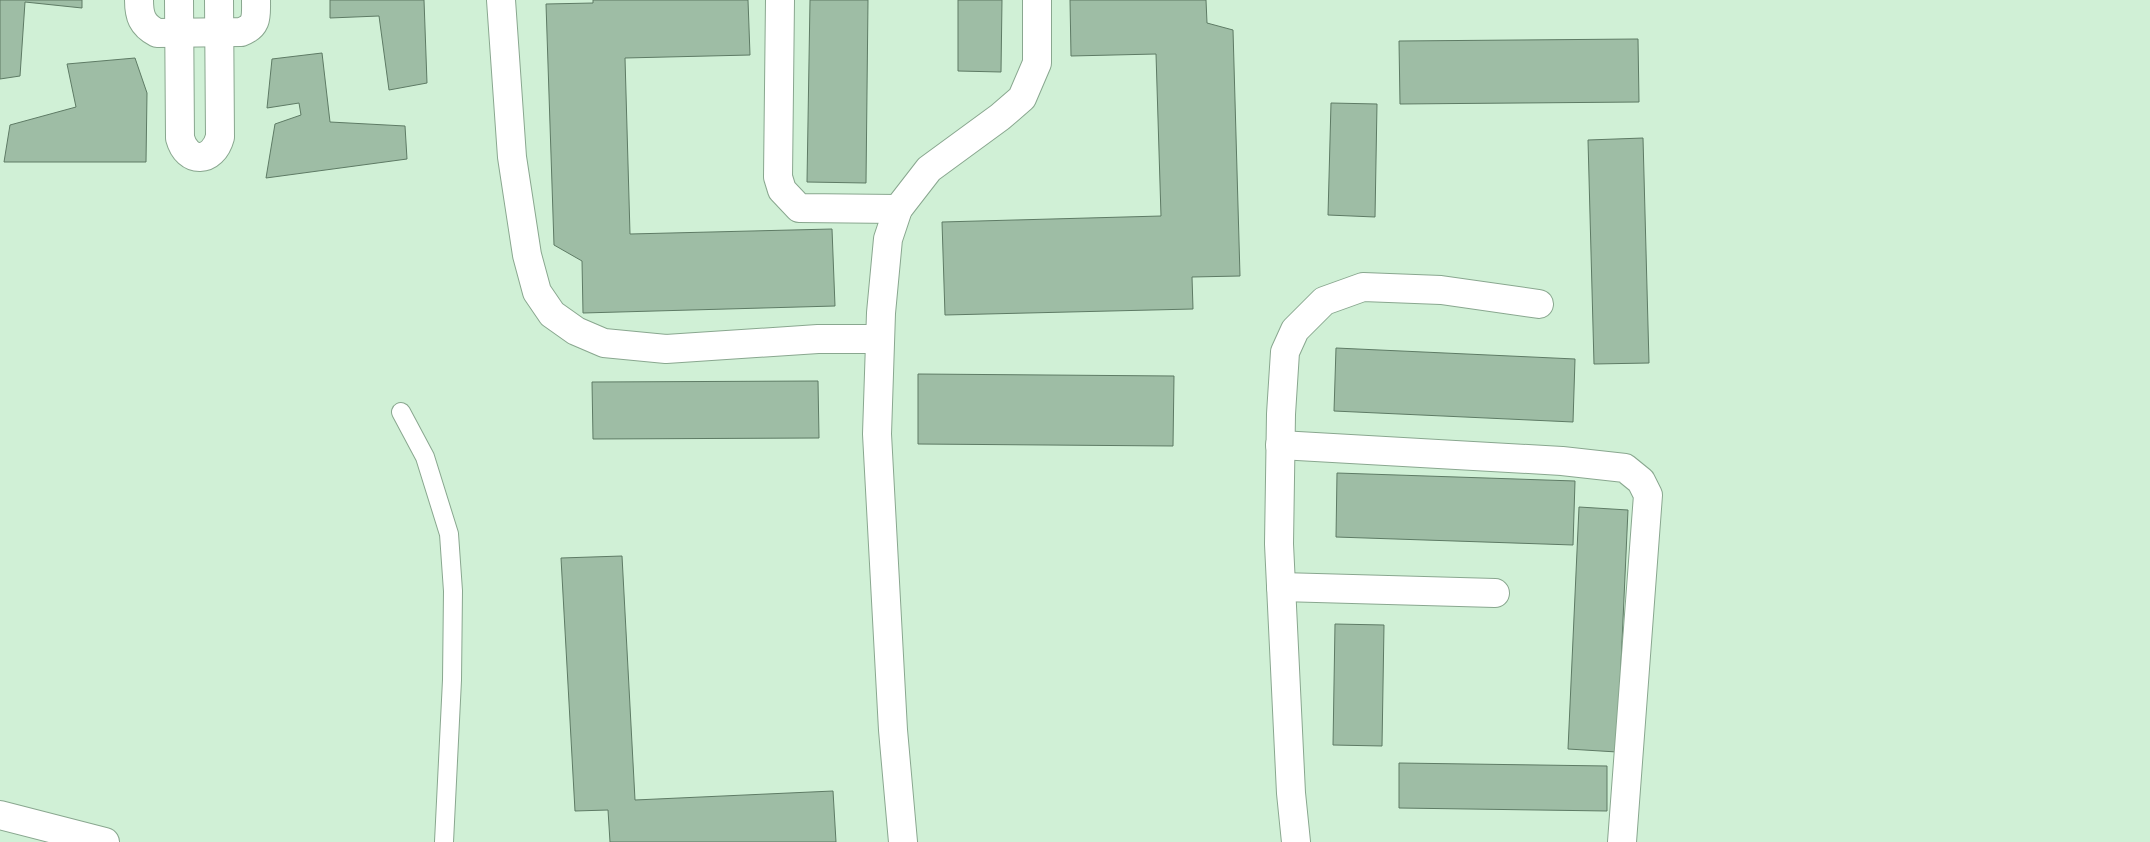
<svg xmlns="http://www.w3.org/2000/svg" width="2150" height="842" font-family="'Alegreya Sans',sans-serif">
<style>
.building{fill:#9ebda5;stroke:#5e7b65}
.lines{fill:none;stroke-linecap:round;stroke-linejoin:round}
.lane-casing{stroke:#89a78f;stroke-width:20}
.street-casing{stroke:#89a78f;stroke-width:30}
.lane{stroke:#fff;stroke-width:18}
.street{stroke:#fff;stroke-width:28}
</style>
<rect width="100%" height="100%" fill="#d0f0d6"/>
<g class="building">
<path d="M0,0H82V8L25,2L20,76L0,79Z"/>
<path d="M330,0H424L427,83L389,90L379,16L330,18Z"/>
<path d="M593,0H748L750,55L625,58L630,234L832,229L835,306L583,313L582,261L554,245L546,4L593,3Z"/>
<path d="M810,0H868L866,183L807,182Z"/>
<path d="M958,0H1002L1001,72L958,71Z"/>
<path d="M1070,0H1206L1207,23L1233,30L1240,276L1192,277L1193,309L945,315L942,222L1161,216L1156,54L1071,56Z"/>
<path d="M1638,39L1639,102L1400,104L1399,41Z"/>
<path d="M322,53L330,122L405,126L407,159L266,178L275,124L301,115L299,103L267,108L272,59Z"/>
<path d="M135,58L147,93L146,162H4L10,125L76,107L67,64Z"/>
<path d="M1331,103L1377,104L1375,217L1328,215Z"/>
<path d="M1643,138L1649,363L1594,364L1588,140Z"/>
<path d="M1336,348L1575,359L1573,422L1334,411Z"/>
<path d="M918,374L1174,376L1173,446L918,444Z"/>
<path d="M818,381L819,438L593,439L592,382Z"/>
<path d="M1337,473L1575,481L1573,545L1336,537Z"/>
<path d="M1579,507L1628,510L1617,752L1568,749Z"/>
<path d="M622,556L635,800L833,791L836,842H610L608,810L575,811L561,558Z"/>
<path d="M1335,624L1384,625L1382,746L1333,745Z"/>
<path d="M1399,763L1607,766V811L1399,808Z"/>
</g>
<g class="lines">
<defs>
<path id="lane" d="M401,412L425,457L449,534L453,591L452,680L444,842"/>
<g id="street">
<path d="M139,0C139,16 142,25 157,33L241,32C258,26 256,16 256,0"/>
<path d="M179,0L180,138C187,164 213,163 220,137L219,0"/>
<path d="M501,0L512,157L527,255L537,292L552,314L576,331L604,343L666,349L818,339H880"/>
<path d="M780,0L778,177L782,190L799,208L898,209"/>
<path d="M1280,445L1562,461L1625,468L1641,481L1648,495L1622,842"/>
<path d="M1281,587L1495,593"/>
<path d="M0,815L105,842"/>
<path d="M903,842L893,730L877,434L881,313L888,239L898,209L929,169L1000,117L1022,98L1037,63V0"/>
<path d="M1296,842L1291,793L1279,544L1281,414L1285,352L1295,330L1324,301L1363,287L1441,290L1539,304"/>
</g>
</defs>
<use href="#lane" class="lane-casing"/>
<use href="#street" class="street-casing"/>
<use href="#lane" class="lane"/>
<use href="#street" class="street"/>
</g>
</svg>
